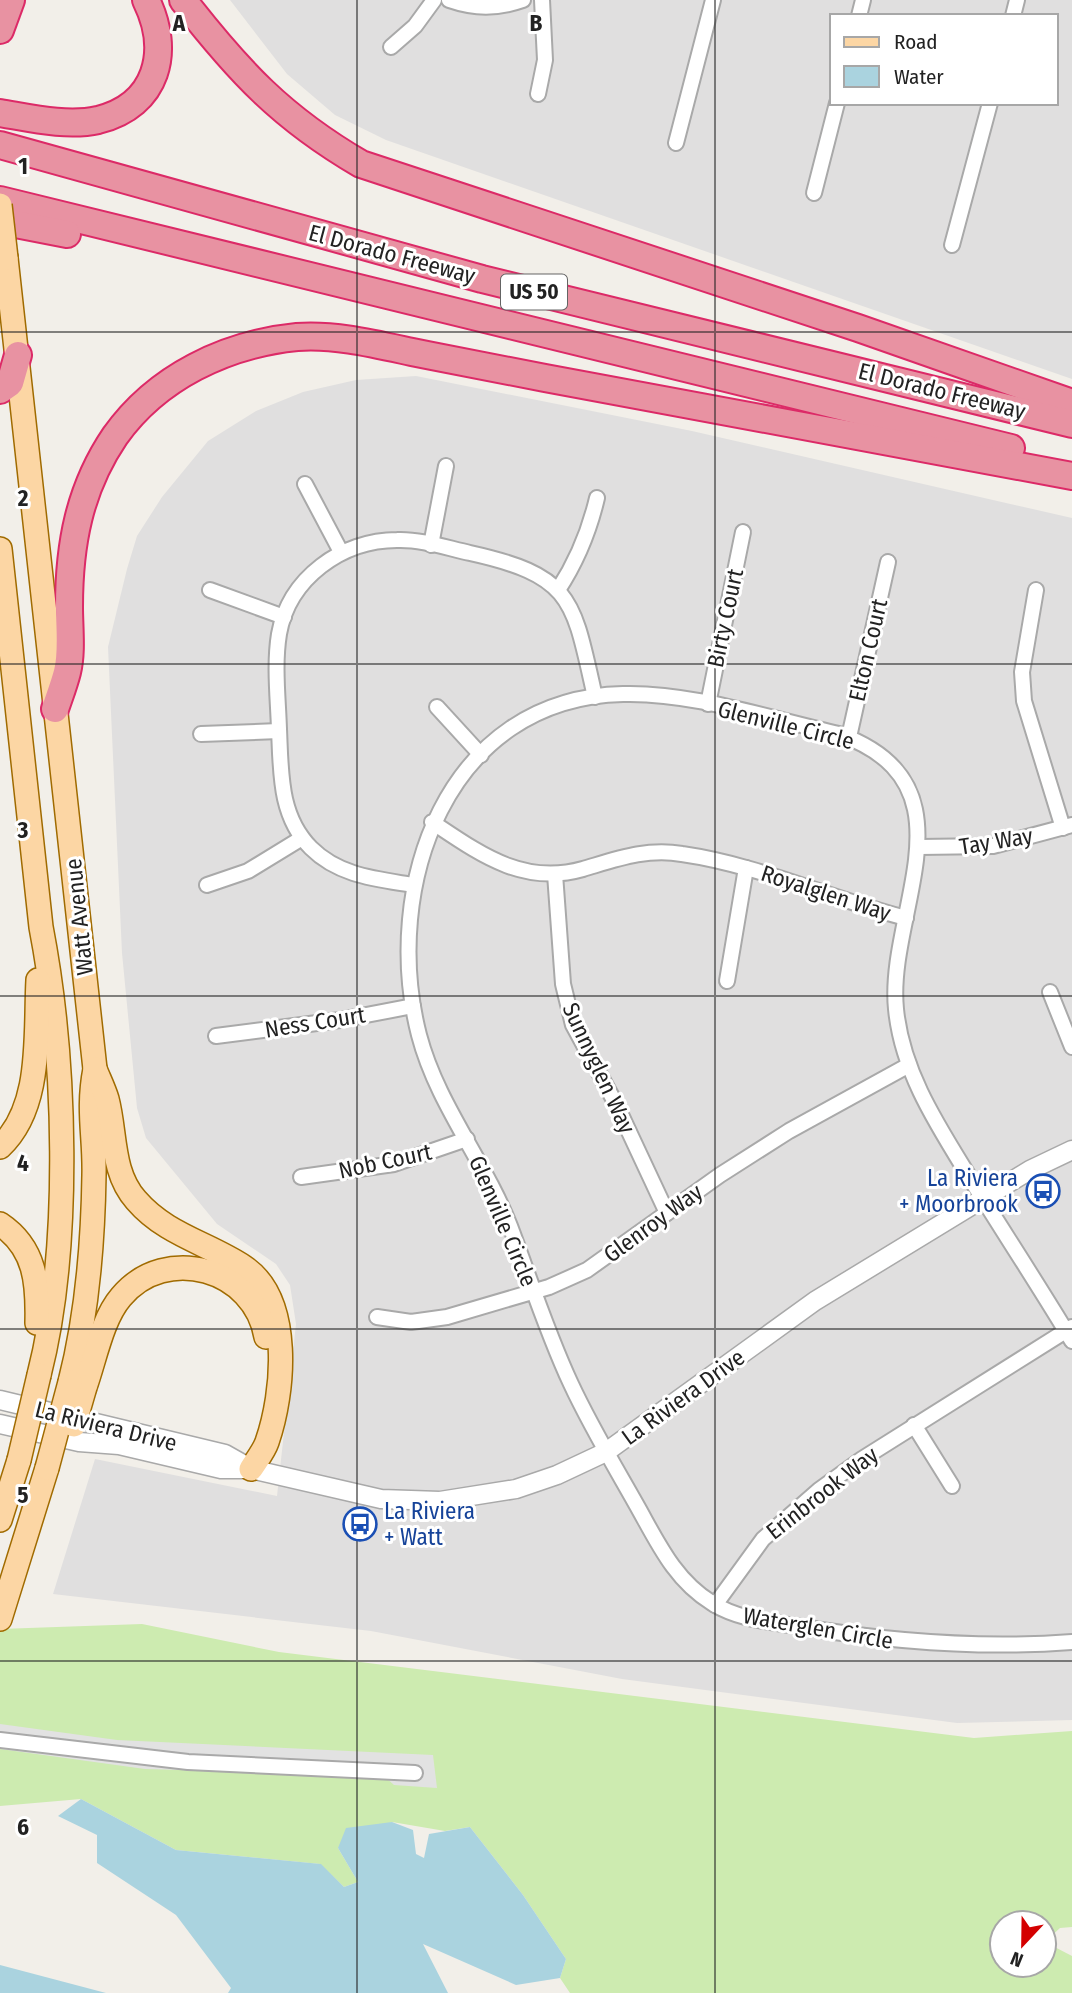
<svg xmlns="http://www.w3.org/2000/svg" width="1072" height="1993" font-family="'Fira Sans Condensed',sans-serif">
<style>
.residential{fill:#e0dfdf;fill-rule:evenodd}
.grass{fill:#cdebb0;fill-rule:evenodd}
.parking{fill:#e2e2e2}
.water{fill:#aad3df}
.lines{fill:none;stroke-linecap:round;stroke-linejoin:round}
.minor-casing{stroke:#a9a9a9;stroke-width:18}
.tertiary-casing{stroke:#a9a9a9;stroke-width:21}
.primary-casing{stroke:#a06b00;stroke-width:26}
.motorway-casing{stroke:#dc2a67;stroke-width:30}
.minor{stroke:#fff;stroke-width:14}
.tertiary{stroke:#fff;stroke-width:18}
.primary{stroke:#fcd6a4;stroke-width:23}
.motorway{stroke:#e892a2;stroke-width:26}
.primary-bridge-casing{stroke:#a06b00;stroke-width:26;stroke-linecap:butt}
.primary-bridge{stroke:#fcd6a4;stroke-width:23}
.grid{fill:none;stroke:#222;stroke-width:2;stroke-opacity:0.55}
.labels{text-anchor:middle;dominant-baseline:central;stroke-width:6;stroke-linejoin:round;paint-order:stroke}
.shield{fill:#fff;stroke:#646464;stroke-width:2}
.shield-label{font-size:21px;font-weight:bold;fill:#222}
.street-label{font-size:23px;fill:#222;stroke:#fff}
.transit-label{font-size:23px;fill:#164399;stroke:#fff;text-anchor:end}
.grid-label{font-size:23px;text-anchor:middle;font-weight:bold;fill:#222;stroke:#fff;stroke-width:6;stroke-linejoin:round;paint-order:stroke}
</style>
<rect width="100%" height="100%" fill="#f2efe9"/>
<g class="residential">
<path d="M230,0H1072V379L386,140L335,115L287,74ZM832,16H1056V103H832Z"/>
<path d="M416,376L692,431L1072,518V1720L957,1723L622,1679L371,1631L53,1594L95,1459L277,1496L296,1324L290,1285L276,1264L217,1224L146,1138L137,1108L122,953L108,647L127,569L137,536L162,497L208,441L256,411L303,392L356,380Z"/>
</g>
<path class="grass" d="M142,1624L279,1652L974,1738L1072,1731V1927L1060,1928L1045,1942L1072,1956V1993H570L560,1978L566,1959L523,1895L470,1827L445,1831L392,1822L338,1848L358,1882L344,1887L320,1864L176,1850L81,1799L0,1806V1629ZM1002,1923H1044V1965H1002Z"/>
<path class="parking" d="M0,1724L117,1740L433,1755L437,1788L394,1785L384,1776L145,1769L0,1749Z"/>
<g class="water">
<path d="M81,1799L176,1850L321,1864L344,1887L358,1882L338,1848L346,1828L392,1822L413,1830L416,1854L424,1858L429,1834L470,1827L523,1895L566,1959L560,1978L516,1985L423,1944L448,1993H228L231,1988L176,1915L97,1863V1835L58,1816Z"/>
<path d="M0,1965L106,1993H0Z"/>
</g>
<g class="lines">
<defs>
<g id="minor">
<path d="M449,0C475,9 497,9 523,0"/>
<path d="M859,16L863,0"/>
<path d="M1013,16L1017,0"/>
<path d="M391,47L415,26L434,0"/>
<path d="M538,94L545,60L542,0"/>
<path d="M676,143L713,0"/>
<path d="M814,193L837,103"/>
<path d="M952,245L990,103"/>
<path d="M305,484L341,552"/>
<path d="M431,545L446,466"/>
<path d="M210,590L284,617"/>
<path d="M558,590C577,561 589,532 597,498"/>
<path d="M1036,590L1022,672L1024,701L1063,828"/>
<path d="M708,704L743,532"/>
<path d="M437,707L481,755"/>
<path d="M201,734L279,731"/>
<path d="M849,737L888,562"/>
<path d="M432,822C480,854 523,886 583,869C617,859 646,848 682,854C759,865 831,899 906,918"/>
<path d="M919,847L993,846L1072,825"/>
<path d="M555,874L563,984L573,1025L617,1106L667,1213"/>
<path d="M207,885L248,871L302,838"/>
<path d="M413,885C377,879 339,876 311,848C279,816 281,772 279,729C278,698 274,665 279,634C289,578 342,540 397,540C421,539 447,548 470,553C574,576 573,600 595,697"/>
<path d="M727,981L746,868"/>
<path d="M1050,992L1072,1047"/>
<path d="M216,1036L340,1020L413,1006"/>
<path d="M301,1177L394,1164L467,1139"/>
<path d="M377,1317L411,1322L447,1317L549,1287L587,1270L720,1175L789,1131L909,1065"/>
<path d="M1072,1341C1039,1286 1004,1233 970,1178C938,1126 902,1072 896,1009C886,912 980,784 839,734C771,719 692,692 623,694C446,698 381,887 419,1035C437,1104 484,1160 510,1226C530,1279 547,1333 571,1384C590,1425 614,1465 636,1504C657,1541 674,1580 712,1603C739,1620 771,1622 802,1627C893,1642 980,1649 1072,1642"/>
<path d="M914,1425L952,1486"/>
<path d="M715,1605L763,1539L819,1490L862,1459L1072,1327"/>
<path d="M0,1740L188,1762L415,1773"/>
</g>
<g id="tertiary">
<path d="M0,1400L225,1454L248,1467"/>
<path d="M0,1424L79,1442L119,1445L221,1469H251L381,1499L440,1501L516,1489L557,1475L606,1452L815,1301L1030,1170L1072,1150"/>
</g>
<g id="primary">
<path d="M6,258L95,1069C87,1110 95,1137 94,1175C93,1243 87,1316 70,1382"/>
<path d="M0,549L41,927C66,1057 72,1246 39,1375"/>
<path d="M95,1069C99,1079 104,1089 107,1099C116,1133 111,1172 136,1200C166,1235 208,1243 244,1267C293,1300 284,1393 267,1442C264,1451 256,1461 251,1469"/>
<path d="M0,1147C43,1107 35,1034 38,980"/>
<path d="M0,1224C36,1248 38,1284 37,1323"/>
<path d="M85,1387C95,1359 102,1319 121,1297C166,1243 255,1269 266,1337"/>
<path d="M0,1520L19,1460"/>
<path d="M0,1619L47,1468"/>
</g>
<g id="motorway">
<path d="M183,0C239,72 282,118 361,164L858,328L1072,403"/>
<path d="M0,30L11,0"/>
<path d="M0,113C30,118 67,127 98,120C158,105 171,51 146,0"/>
<path d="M0,145L482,279L1072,424"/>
<path d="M0,200L1011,448"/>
<path d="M0,221L67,234"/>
<path d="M0,390L10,383L18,355"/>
<path d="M55,709C59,697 64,684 67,672C72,652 69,628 69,607C69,545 79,489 115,436C157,377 226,344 297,337C334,334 375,344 412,352C456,361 500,369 545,378C720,412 896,444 1072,476"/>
</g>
</defs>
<use href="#minor" class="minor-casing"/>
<use href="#tertiary" class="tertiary-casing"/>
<use href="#primary" class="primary-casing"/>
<use href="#motorway" class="motorway-casing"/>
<use href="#minor" class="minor"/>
<use href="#tertiary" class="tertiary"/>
<use href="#primary" class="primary"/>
<use href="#motorway" class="motorway"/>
<defs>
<g id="primary-bridge">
<path d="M0,205L6,258"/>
<path d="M74,1425L85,1387"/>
<path d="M19,1460L39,1375"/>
<path d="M47,1468L70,1382"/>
</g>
</defs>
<use href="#primary-bridge" class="primary-bridge-casing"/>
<use href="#primary-bridge" class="primary-bridge"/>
</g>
<path class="grid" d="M357,0V1993M715,0V1993M0,332H1072M0,664H1072M0,996H1072M0,1329H1072M0,1661H1072"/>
<defs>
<symbol id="bus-ring" viewBox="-11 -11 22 22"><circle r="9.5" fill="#fff" stroke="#1a4fb4" stroke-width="1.5"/><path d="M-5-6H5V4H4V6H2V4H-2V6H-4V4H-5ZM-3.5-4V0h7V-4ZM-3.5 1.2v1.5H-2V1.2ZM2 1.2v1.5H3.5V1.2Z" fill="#1a4fb4"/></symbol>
</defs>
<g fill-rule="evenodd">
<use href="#bus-ring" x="1024" y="1172" width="38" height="38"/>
<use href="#bus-ring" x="341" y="1505" width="38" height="38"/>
</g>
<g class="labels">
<rect class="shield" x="501" y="274.5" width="66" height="35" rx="5"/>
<g class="shield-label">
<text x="534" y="292">US 50</text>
</g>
<g class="street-label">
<text transform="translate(392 254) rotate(15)">El Dorado Freeway</text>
<text transform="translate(942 391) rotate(14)">El Dorado Freeway</text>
<text transform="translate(725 618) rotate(-78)">Birty Court</text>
<text transform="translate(868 650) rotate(-77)">Elton Court</text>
<text transform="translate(786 725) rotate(14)">Glenville Circle</text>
<text transform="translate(996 841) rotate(-9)">Tay Way</text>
<text transform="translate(826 893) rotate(18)">Royalglen Way</text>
<text transform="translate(79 917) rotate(-96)">Watt Avenue</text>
<text transform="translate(315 1022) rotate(-9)">Ness Court</text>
<text transform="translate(599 1068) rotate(65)">Sunnyglen Way</text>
<text transform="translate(385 1161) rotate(-12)">Nob Court</text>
<text transform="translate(503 1221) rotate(67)">Glenville Circle</text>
<text transform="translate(653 1223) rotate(-36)">Glenroy Way</text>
<text transform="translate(683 1397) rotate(-36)">La Riviera Drive</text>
<text transform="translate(106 1426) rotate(14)">La Riviera Drive</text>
<text transform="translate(822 1493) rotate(-38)">Erinbrook Way</text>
<text transform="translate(818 1628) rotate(10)">Waterglen Circle</text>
</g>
<g class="transit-label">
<text x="1018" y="1178">La Riviera<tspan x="1018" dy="26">+ Moorbrook</tspan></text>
<text x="384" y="1511" text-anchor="start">La Riviera<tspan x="384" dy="26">+ Watt</tspan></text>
</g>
</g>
<g class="grid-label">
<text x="179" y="31">A</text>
<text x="536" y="31">B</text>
<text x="23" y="174">1</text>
<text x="23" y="506">2</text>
<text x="23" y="838">3</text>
<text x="23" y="1171">4</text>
<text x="23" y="1503">5</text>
<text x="23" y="1835">6</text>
</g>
<rect x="830" y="14" width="228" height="91" fill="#ffffff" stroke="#a7a7a7" stroke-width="2"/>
<rect x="844" y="37" width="35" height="10" fill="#fcd6a4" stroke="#a7a7a7" stroke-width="2"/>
<text x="894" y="49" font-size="21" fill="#222222">Road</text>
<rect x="844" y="66" width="35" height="21" fill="#aad3df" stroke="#a7a7a7" stroke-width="2"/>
<text x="894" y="84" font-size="21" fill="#222222">Water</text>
<g transform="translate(1023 1944) rotate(202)"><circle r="33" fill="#ffffff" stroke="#a7a7a7" stroke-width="2"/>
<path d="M0-5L12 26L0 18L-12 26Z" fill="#d40000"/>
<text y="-10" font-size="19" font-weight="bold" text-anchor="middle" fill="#222222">N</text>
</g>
</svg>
